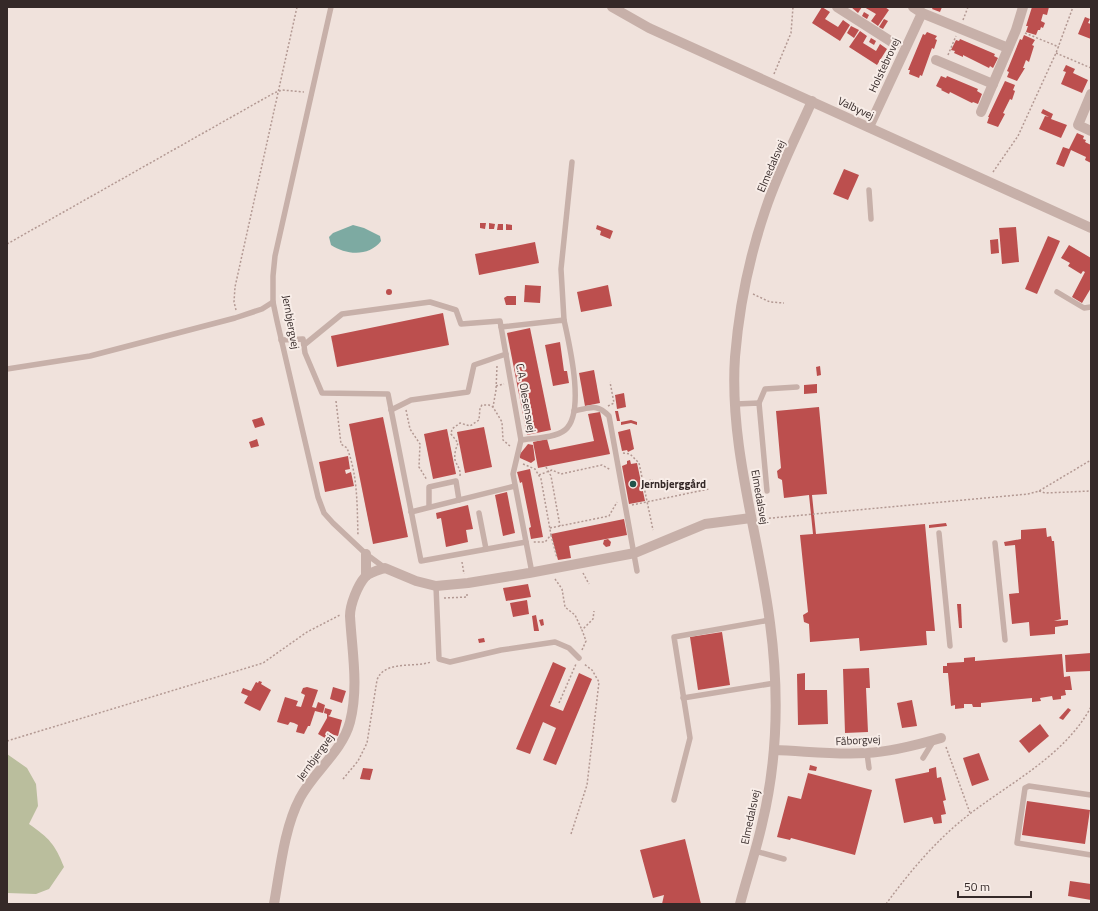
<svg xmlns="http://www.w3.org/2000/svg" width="1098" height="911" font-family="'Titillium Web',sans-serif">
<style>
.green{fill:#babe9d}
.water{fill:#7daaa2}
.building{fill:#bc4f4e}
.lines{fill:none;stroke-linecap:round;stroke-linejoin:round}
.path{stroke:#b39993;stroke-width:1.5;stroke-dasharray:2 2;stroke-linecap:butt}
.service{stroke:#c7b0a9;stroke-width:5.5}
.minor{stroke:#c7b0a9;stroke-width:10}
.tertiary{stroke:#c7b0a9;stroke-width:10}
.poi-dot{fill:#21534a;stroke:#f8ede8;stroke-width:1.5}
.labels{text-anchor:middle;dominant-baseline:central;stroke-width:4;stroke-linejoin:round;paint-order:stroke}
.street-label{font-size:11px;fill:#352928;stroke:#f8ede8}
.poi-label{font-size:11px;font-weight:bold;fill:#352928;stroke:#f8ede8;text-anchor:start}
</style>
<rect width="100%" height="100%" fill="#f0e2dc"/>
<path class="green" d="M7,754L27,768L36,784L38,806L29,824C49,838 55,844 64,867L49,889L36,894L7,893Z"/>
<path class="water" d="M353,225L364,228L380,236L381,241C369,257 346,255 331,245L329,237L333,233Z"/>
<g class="building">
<path d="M822,7L830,12L825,19L838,27L843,20L850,25L840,41L812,23Z"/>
<path d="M851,7H862L858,13Z"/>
<path d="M864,7H885L889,10L878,26L871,21L876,14Z"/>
<path d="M933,7H942L940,12L932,9Z"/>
<path d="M1032,7H1049L1047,15L1043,14L1041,21L1045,23L1043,28L1041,27L1040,30H1038L1036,35L1026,32L1028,26H1026Z"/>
<path d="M864,12L869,15L867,19L862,16Z"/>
<path d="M1085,17L1090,19L1088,23L1091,24V39L1078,34Z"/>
<path d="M884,19L888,21L883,29L879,27Z"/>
<path d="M851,26L859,30L854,38L847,33Z"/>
<path d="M860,31L867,36L863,43L876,51L880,44L887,49L877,65L849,47Z"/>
<path d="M927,32L937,36L935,39L937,40L934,49L932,48L922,76L920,75L919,78L909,74L910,70H908L923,34L925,35Z"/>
<path d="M1024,35L1035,40L1032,45L1034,46L1029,62L1026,60L1023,68H1025L1017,81L1007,77L1009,72L1007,71L1020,39L1022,40Z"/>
<path d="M871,38L876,41L874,45L869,42Z"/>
<path d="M960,39L995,54L994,56L998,58L993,68L990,66L989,68L963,55V57L954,53L955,51L951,50L956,40L959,41Z"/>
<path d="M889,50L892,52L888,60L884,57Z"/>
<path d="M1066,65L1075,69L1073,73L1088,80L1082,93L1061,84L1066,72L1063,71Z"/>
<path d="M941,76L946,78L947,76L978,89L977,91L982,94L978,104L973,102L972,103L950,92L949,94L941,90L942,89L936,86Z"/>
<path d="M1005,81L1015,85L1013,90L1015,91L1012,100L1010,99L1003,113L1005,114L998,127L987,123L989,117H988Z"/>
<path d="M1043,109L1053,114L1051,119L1067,125L1061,138L1039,129L1045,116L1049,117L1041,113Z"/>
<path d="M1077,133L1084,136L1083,139L1086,140L1085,142L1091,145V163L1085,160L1086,157L1071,150L1064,167L1056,164L1063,147L1069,149Z"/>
<path d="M844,169L859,175L848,200L833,194Z"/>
<path d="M480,223H486L485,229L480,228Z"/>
<path d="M489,223L495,224L494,229H489Z"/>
<path d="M498,224H503V230H497Z"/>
<path d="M506,224L512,225V230H506Z"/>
<path d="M597,225L613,231L610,239L600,235L601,231L596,229Z"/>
<path d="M1016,227L1019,262L1002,264L999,228Z"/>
<path d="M1048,236L1060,241L1037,294L1025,289Z"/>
<path d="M998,239L999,253L991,254L990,240Z"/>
<path d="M535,242L539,263L479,275L475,254Z"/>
<path d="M1069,245L1091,258V288L1082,303L1072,297L1085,272L1083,271L1081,274L1068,266L1070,263L1061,258Z"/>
<path d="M525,285L541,286L540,303L524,302Z"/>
<path d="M608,285L612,306L581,312L577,292Z"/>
<circle cx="389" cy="292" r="3"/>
<path d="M507,296H516V305H506L504,298Z"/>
<path d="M443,313L449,345L337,367L331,336Z"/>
<path d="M530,328L551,430L527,435L507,333Z"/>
<path d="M560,342L564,371H567L569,383L553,386L545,345Z"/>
<path d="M820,366L821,375L817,376L816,367Z"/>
<path d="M594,370L600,403L585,406L579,373Z"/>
<path d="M817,384V393L804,394V385Z"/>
<path d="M624,393L626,407L617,409L615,395Z"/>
<path d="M819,407L827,494L812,495L816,534L925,524L935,631H926L927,645L860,651L859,638L810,642L809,624L804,622L803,615L808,612L800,535L813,534L809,495L784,498L782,480L778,478L777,471L781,468L776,411Z"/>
<path d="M615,411H618L620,421H617Z"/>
<path d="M600,412L610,454L538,468L533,442L547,439L550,450L594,441L588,414Z"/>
<path d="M262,417L265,425L255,428L252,420Z"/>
<path d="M383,417L408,537L373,544L349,424Z"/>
<path d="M631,420L637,422V425L631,423L621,425V422Z"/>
<path d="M484,427L492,467L465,473L457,432Z"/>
<path d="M447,429L456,474L433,479L424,434Z"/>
<path d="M630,429L634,449L628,452L627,450L622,451L618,432Z"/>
<path d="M257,439L259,446L251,448L249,442Z"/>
<path d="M528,444L533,445L535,460L531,463L520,458V454Z"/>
<path d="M348,456L350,469L345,470L346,474L351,472L354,486L325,492L319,462Z"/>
<path d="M630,460L631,464L637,463L645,501L629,504L622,466L627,464V461Z"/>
<path d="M530,469L543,537L531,539L529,528L531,527L522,482L520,483L517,472Z"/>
<path d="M507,492L515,533L503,536L495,495Z"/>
<path d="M468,505L473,529L466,530L468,542L446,547L441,518L437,519L436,513Z"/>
<path d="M624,519L627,535L569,546L571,558L558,560L551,534Z"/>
<path d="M946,523L947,526L929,528V525Z"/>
<path d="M1046,528L1047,537L1051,536L1052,541H1054L1061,619L1054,621L1068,620V625L1055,627V634L1030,636L1029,622L1012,624L1009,594L1019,593L1015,545L1005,546L1004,542L1021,539V530Z"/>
<path d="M608,539L611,542L610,546L606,547L603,544L604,540Z"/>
<path d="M528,584L531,597L506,601L503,588Z"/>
<path d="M527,600L529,614L513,617L510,603Z"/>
<path d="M957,604H961L962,628H959Z"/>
<path d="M536,615L539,631H534L532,616Z"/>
<path d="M543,619L544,625L541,626L539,620Z"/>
<path d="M722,632L730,685L698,690L690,637Z"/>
<path d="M484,638L485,642L479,643L478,639Z"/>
<path d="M1091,653V671L1066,672L1065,655Z"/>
<path d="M1062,654L1064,677L1070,676L1072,690H1065L1066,695L1061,696V699L1053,700L1052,696L1040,698L1041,701L1032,702V698L981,703V707H973L972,704H964V708L955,709V705L951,706L948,673H943V666H947V663L964,662V658L975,657V661Z"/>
<path d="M553,662L566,668L550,706L563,711L579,673L592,679L556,765L543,760L556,728L543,722L530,754L516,749Z"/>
<path d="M869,668L870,688H866L868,732L845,733L843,669Z"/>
<path d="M805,673V690H827L828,724L798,725L797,674Z"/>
<path d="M259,681L262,682L261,684L271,690L260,711L244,703L248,696L241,693L243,688L251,691L256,682L258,683Z"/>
<path d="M307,687L318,690L312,707L316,708L318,702L325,705L323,713L315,711L310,726H308L304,734L296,732L298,725L294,723L290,722L288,725L277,722L285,697L298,701L296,706L301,707L305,695L301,693L303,688Z"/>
<path d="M333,687L346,691L342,703L330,699Z"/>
<path d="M912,700L917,726L902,728L897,703Z"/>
<path d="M325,708L332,710L330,715L328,716L342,720L338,736L327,733L325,738L318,734L327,718V714L324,713Z"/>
<path d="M1068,708L1071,710L1063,720L1059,718Z"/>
<path d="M1040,724L1049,736L1029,753L1019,741Z"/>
<path d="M979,753L989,780L972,786L963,758Z"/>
<path d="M810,765L817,767L816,771L809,770Z"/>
<path d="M936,767L937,778L941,777L946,800L943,801L946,814L941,815L942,823L934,824L932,817L904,823L895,779L929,772V769Z"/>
<path d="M363,768L373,769L370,780L360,779Z"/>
<path d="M808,773L872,790L855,855L791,838L790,840L777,837L788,796L801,799Z"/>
<path d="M1027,801L1090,810L1085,844L1022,835Z"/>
<path d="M685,839L701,904H662L664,895L653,898L640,850Z"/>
<path d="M1070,881L1091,884V900L1068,896Z"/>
</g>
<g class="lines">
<g class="path">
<path d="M963,20L968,7"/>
<path d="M1025,33L1059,47"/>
<path d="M1056,53L1091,68"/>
<path d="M948,55L956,36"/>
<path d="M774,74L791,33L793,7"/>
<path d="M993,172L1018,136L1056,53L1073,7"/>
<path d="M7,244L274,93L282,90L304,92"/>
<path d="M753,294L770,302L784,303"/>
<path d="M236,310L234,302L235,287L297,7"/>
<path d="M497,366L496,390L493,407L502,422L503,440L511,447"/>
<path d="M496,386L504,384"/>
<path d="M336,401L341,444L347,448C358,476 357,506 358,536"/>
<path d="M608,406L614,403L610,382"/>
<path d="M406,410L410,429L420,444L419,467L427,480"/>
<path d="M623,453L630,454L639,463L653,530"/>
<path d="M523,464L535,469L541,479L551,535L545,542H533"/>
<path d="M546,467L551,476L560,526"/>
<path d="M539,475L552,470L561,474L602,465L611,470"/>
<path d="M460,476C461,469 457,466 455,460C454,454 456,448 458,443L451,434L452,429L460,423L470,426L479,420L480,408L482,405H489L493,407"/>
<path d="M641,482L653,480"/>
<path d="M1039,491L1045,493L1091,491"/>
<path d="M632,505L709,489"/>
<path d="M761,519L1028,494L1039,491L1091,460"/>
<path d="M550,528L609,516L617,502"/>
<path d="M551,535L557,558"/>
<path d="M462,562L464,574"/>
<path d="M583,573L589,584"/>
<path d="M555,579L562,589L565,607L575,615L582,630"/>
<path d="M444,598L467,597V593"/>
<path d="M582,650L586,641L582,630L593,619L594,611"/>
<path d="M559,703L576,664"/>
<path d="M7,741L263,663L307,632L340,615"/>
<path d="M946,747L970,813"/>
<path d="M343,779L358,761L367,743L377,680C384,660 414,668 431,662"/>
<path d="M571,834L587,785L599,682L592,670L584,664"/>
<path d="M886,904C911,870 938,838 971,813C1013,781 1065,755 1091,707"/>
</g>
<g class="service">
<path d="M331,7L275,256L273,276V302L277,321L318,497L324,513L333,523L366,554L385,568"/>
<path d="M869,190L871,219"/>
<path d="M1057,292L1084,308L1091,307"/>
<path d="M564,320L561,269L572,162"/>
<path d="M501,327L564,320C569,343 586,413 565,430C555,438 534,438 521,440"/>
<path d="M281,340L303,339L305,353L322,393L388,394L421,561L526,542"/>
<path d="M304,345L342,314L430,302L456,310L461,324L500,321L521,440L513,474L532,573"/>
<path d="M7,369L90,356L235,318L262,309L273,302"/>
<path d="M759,403L765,389L797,387"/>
<path d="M736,404L759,403L767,491"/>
<path d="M391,410L411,400L468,392L474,365L506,354"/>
<path d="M574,411C591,408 596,403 609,416L637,571"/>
<path d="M429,507V487L456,481L459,500"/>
<path d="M411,512L515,486"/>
<path d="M479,513L486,549"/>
<path d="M939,533L950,646"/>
<path d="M995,543L1005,640"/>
<path d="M436,586L439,659L450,662L501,650L555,642L569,648L579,658"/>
<path d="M683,698L775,683"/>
<path d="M867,753L869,768"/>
<path d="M923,758L934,740"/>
<path d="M1091,795L1029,786L1025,788L1017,843L1091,855"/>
<path d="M674,800L690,738L674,637L770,620"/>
<path d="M755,851L784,859"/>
</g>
<g class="minor">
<path d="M837,7L895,44"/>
<path d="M922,13L1008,48"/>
<path d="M936,60L993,84"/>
<path d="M1091,94L1078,125L1091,131"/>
<path d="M981,112L1016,30L1023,7"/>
<path d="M869,127L922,13L913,7"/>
<path d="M366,576V554"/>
<path d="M774,750C805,751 835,755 866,753C891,752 917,745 941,738"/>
<path d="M274,904C280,871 284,828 300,798C314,771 342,752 350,722C359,686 352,652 350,616C350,604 358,585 365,577C370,572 379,570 385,568L416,581L436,586L468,583L529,573L635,553L705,524L751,518"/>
<path d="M740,904C747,877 756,851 762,824C778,758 779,690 770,623C759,535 729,447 735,357C739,308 749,258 765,211C777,174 796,137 812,101"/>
</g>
<path class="tertiary" d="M612,7L649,28L1091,228"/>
</g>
<circle class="poi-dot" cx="633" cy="484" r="4"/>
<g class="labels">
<g class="street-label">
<text transform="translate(884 65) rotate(-65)">Holstebrovej</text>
<text transform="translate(856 108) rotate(25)">Valbyvej</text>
<text transform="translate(771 166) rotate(-67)">Elmedalsvej</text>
<text transform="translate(291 322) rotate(80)">Jernbjergvej</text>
<text transform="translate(526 398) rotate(80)">C.A. Olesensvej</text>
<text transform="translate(760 497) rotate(80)">Elmedalsvej</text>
<text transform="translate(858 740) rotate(-3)">Fåborgvej</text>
<text transform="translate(315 757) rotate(-54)">Jernbjergvej</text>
<text transform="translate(750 817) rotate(-78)">Elmedalsvej</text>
</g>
<g class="poi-label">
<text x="641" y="484">Jernbjerggård</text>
</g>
</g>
<rect width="1098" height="911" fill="none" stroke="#352928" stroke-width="16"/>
<path d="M958 891v6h73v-6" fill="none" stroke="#352928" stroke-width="2"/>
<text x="964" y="891" font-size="12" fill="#352928" stroke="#f8ede8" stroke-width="3" paint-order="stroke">50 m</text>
</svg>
